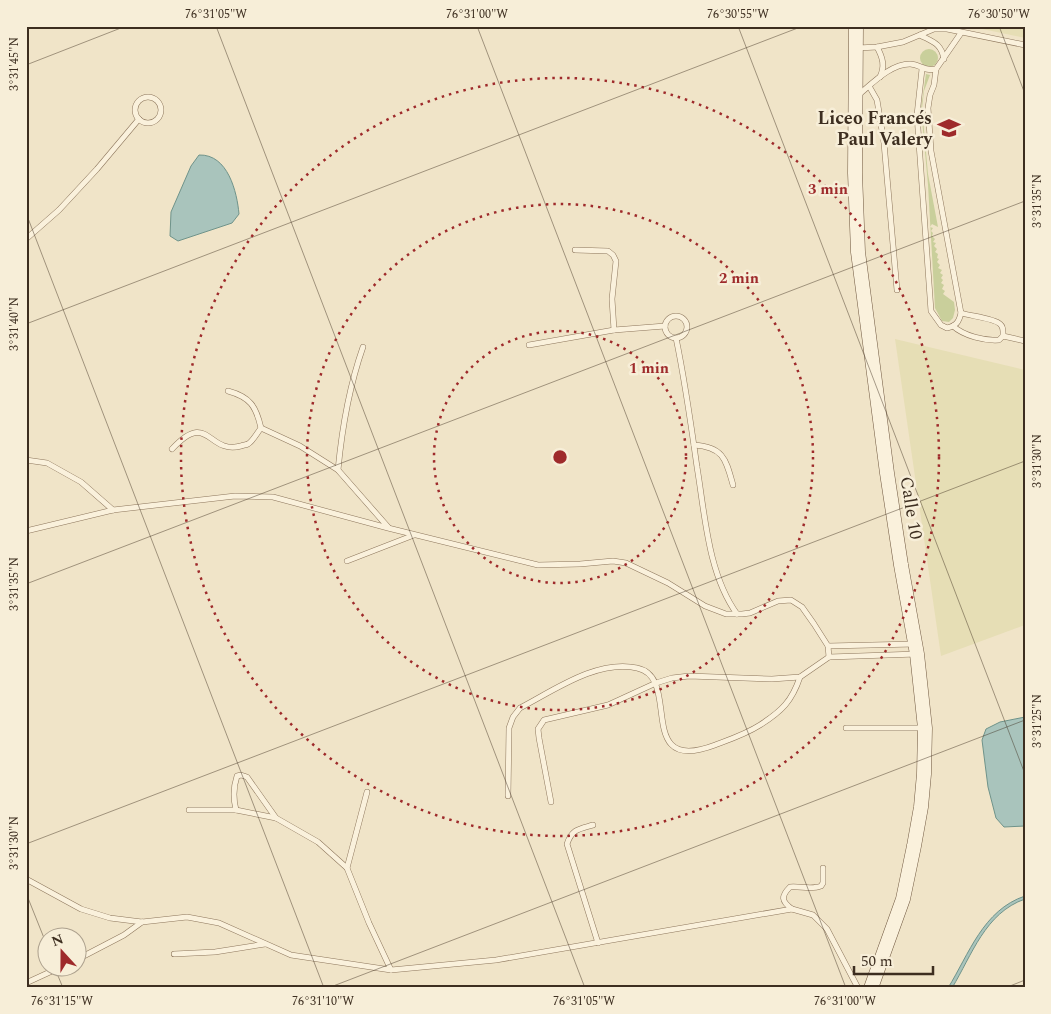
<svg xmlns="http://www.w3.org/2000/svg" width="1051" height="1014" font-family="Spectral,serif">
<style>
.farmland{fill:#e6deb5}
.green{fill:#c9cf9b}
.water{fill:#a9c4bc;stroke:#6f938a}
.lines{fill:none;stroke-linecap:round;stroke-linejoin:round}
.lane-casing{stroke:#8d765c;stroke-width:6}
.secondary-casing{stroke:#6f573f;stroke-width:15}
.lane{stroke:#faf1dc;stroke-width:5}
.secondary{stroke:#faf1dc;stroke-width:14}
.ticks{fill:none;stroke:#3d2e20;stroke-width:1;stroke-opacity:0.45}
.ring{fill:none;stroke:#9e2a2b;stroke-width:2.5;stroke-dasharray:2.5 5}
.labels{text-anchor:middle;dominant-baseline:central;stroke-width:5;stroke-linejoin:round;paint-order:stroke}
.poi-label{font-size:18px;font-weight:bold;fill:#3d2e20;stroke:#f7eed8;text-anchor:end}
.street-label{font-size:18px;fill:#3d2e20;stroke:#f7eed8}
.centre{fill:#9e2a2b;stroke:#f7eed8;stroke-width:2.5}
.ring-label{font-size:15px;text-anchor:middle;font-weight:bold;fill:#9e2a2b;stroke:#f7eed8;stroke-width:5;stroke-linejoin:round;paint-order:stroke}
.neatline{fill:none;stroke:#3d2e20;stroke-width:2}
.ticks-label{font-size:12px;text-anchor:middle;fill:#3d2e20}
</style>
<rect width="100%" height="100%" fill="#f0e4c8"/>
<g class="farmland">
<path d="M968,26H1025V38Z"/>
<path d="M895,339L1025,370V625L941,656Z"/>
</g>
<g class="green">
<circle cx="929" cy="58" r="9"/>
<path d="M926,74L930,75L924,91L922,108L928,174L938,227L932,224L930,227L933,228L931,231L933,233L932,236L935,239L933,242L936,243L934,246L937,249L935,252L938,254L937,258L939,259L937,262L940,265L938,268L942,270L940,273L943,275L941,278L943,280L941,283L944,285L942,289L945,291L943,294L954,302L955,310L953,318L949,322L942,321L935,308L928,185L921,108Z"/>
</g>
<g class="water">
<path d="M199,155C228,154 237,192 239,214L232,223L178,241L170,236L171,212L191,166Z"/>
<path d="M1025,717V826L1004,827L996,818L988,787L982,740L986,729L1000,722Z"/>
<path d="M1025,896V899C985,913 972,955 952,988H948C969,954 983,910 1025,896Z"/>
</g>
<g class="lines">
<defs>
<g id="lane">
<path d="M920,35C933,42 941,43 944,59"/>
<path d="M877,47C883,58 885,66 880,77"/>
<path d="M858,48L877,47L903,42L934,29H947L1025,45"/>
<path d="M922,69L917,115L931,311L941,325L947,328C956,326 959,322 961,313L931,151L928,108L930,95L934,85L936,69"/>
<path d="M869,86L877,100L884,143L897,290"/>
<path d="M857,96C872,84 890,64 910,64C920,64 924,72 936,69L961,33"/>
<circle cx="148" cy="110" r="13"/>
<path d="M26,239L59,210L97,169L139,119"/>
<path d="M575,250L608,251L613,255L616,261L612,299L614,330"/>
<path d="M961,313C970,316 994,318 1000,324C1004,327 1003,332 1003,336"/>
<circle cx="676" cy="327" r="11"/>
<path d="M953,326C964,336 985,341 999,340L1003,336L1025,341"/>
<path d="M676,338C685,381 691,424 697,467C705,515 708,574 737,614"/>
<path d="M529,345L614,330L665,326"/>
<path d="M363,347C349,387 342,428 338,470L388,527"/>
<path d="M228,391C250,397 256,406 261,428"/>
<path d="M694,445C724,447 726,460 733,485"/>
<path d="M172,449C209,409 207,455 241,446C243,445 246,445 248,444C253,441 257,433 261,428L300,446L338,470"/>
<path d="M26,460L47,463L81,482L113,510"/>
<path d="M26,531L113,510L235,496L273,497L388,528L538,565L580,564L613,561L626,563L668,583L705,606L726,614H742L750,613L778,601L791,600L802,607L814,624L828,646L829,657"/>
<path d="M347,561L414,535"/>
<path d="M828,646L915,644"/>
<path d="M846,728H924"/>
<path d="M508,796L509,728L513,717L520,708C553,691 597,659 637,668C683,677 633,776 715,745C731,739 746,734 760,725C782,711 792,701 800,677"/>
<path d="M551,802L539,738L538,729L544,720L608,705L656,683L672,678L689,676L772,679L800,677L829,657L917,654"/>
<path d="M189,810H236L276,818L318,842L347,868L369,923L391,970"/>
<path d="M236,810C233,798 233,788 237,776L241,775L247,777L276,818"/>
<path d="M593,825C579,829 572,829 567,844L598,943"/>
<path d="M347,868L367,792"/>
<path d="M26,879L81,909L110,918L142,922L187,917L219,923L291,955L391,970L496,960L792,909L813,915L827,929L858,988"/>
<path d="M792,909C781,901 781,896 790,887C800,886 812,890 821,886L823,883V868"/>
<path d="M174,954L215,952L265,944"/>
<path d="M78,959L124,935L142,922"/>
<path d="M26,983L63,966"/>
</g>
<path id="secondary" d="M856,26L855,173L858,252L887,473L901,565L917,654L925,728L924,774L921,807L914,846L903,899L871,988"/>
</defs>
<use href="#lane" class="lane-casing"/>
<use href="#secondary" class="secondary-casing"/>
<use href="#lane" class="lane"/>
<use href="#secondary" class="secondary"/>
</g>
<path class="ticks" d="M216,26L585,988M477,26L846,988M738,26L1025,774M999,26L1025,94M26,65L126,26M26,213L324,988M26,324L803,26M26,584L1025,201M26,844L1025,461M26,893L48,948M54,966L63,988M328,988L1025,720M1005,988L1025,980"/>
<g class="ring">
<circle cx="560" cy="457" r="126"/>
<circle cx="560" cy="457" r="253"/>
<circle cx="560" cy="457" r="379"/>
</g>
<defs>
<symbol id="school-bare" viewBox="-9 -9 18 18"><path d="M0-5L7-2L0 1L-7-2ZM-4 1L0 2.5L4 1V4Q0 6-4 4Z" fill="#9e2a2b" stroke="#f7eed8" stroke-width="2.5" paint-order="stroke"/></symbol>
</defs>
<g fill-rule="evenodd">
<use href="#school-bare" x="933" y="112" width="32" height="32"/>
</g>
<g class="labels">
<g class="poi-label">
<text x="932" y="118">Liceo Francés<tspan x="932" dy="21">Paul Valery</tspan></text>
</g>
<g class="street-label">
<text transform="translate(911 508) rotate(81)">Calle 10</text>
</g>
</g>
<circle cx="560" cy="457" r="8" class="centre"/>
<g class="ring-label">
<text x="828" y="194">3 min</text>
<text x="739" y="283">2 min</text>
<text x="649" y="373">1 min</text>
</g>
<rect width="1051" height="1014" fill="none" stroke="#f7eed8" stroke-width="55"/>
<g transform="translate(62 952) rotate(339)"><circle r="24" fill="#f7eed8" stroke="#ada18e"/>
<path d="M0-4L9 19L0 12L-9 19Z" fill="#9e2a2b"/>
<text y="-8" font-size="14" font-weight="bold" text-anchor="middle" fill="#3d2e20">N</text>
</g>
<path d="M854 966v8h79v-8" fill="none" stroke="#3d2e20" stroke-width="2.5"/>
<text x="861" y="966" font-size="15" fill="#3d2e20" stroke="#f7eed8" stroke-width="4" paint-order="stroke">50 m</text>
<rect x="28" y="28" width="996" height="958" class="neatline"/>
<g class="ticks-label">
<text x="216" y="18">76°31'05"W</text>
<text x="477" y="18">76°31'00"W</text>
<text x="738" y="18">76°30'55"W</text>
<text x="999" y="18">76°30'50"W</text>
<text transform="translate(14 64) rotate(-90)" y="4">3°31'45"N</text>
<text transform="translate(1037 201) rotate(-90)" y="4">3°31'35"N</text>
<text transform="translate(14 324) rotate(-90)" y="4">3°31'40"N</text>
<text transform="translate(1037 461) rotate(-90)" y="4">3°31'30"N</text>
<text transform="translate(14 584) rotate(-90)" y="4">3°31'35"N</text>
<text transform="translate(1037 721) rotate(-90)" y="4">3°31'25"N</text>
<text transform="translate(14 843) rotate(-90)" y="4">3°31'30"N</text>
<text x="62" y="1005">76°31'15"W</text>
<text x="323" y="1005">76°31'10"W</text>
<text x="584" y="1005">76°31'05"W</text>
<text x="845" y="1005">76°31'00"W</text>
</g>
</svg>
